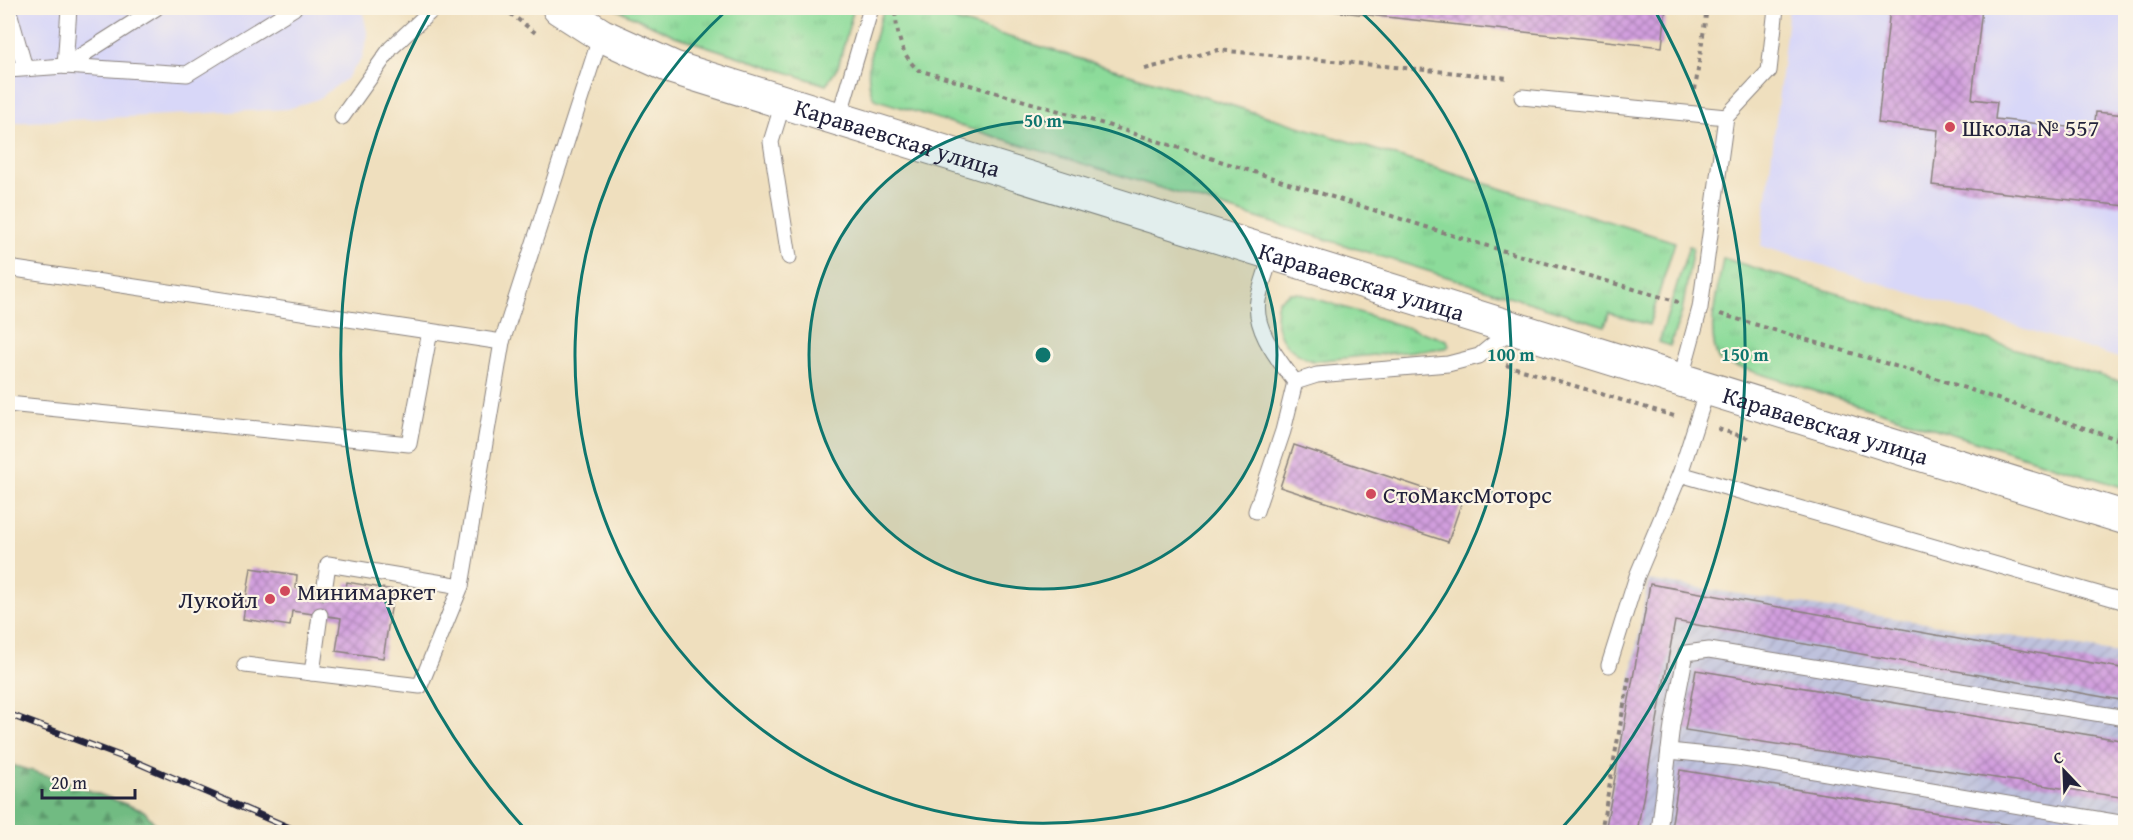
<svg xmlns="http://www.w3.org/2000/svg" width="2133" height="840" font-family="'Gentium Book Plus',serif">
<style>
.built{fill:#d8d7f8}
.industrial{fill:url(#industrial-furrows)}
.grass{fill:url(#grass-tufts);stroke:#577e6a;stroke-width:1.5}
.forest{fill:url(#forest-firs);stroke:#4a6e5e;stroke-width:1.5}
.building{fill:url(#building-cross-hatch)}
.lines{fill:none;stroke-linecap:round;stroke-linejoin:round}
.lane-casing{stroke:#88807c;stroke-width:17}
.secondary-casing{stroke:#88807c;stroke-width:35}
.path{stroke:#88807c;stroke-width:4;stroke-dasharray:4.5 4.5;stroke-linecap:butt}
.lane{stroke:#fff;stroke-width:15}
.secondary{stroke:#fff;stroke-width:33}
.rail-casing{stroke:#22223b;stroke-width:7}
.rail{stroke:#fcf5e5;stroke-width:4.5;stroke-dasharray:14;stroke-linecap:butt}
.ring{fill:none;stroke:#0f766e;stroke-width:3}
.poi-dot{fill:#d1495b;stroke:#fcf5e5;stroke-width:2}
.labels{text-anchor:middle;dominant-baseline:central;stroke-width:4.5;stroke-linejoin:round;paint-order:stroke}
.poi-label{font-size:24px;fill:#22223b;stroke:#fcf5e5;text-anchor:start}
.street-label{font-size:24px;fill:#22223b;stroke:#fcf5e5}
.centre{fill:#0f766e;stroke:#fcf5e5;stroke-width:3}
.ring-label{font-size:18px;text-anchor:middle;font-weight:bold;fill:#0f766e;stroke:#fcf5e5;stroke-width:4.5;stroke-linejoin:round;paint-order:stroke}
</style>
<defs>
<pattern id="industrial-furrows" width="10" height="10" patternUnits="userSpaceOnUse" patternTransform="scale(1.5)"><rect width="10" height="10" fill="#bfc2dd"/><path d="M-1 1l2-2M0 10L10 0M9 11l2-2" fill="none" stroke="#a4a6bf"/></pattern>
<pattern id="grass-tufts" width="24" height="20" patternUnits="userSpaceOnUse" patternTransform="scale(1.5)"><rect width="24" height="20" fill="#8cdb9a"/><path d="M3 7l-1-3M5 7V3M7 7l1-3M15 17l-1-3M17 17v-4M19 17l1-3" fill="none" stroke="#78bc86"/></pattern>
<pattern id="forest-firs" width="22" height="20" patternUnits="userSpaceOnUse" patternTransform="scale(1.5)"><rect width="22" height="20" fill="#71bb82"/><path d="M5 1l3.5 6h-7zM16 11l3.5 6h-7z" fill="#5c986c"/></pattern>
<pattern id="building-cross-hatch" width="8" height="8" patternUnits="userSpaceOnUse" patternTransform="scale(1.5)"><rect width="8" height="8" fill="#d29fde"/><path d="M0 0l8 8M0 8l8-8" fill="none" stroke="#aa81b5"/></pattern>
</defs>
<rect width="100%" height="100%" fill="#fcf5e5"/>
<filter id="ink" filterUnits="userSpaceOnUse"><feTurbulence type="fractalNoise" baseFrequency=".0167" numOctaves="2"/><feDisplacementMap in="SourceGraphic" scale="12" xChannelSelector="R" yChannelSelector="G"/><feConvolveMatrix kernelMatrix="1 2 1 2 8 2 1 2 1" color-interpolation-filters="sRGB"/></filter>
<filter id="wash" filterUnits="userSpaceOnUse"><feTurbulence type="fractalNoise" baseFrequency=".008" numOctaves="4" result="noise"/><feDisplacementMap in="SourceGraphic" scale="24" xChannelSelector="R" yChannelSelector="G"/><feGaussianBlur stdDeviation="1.35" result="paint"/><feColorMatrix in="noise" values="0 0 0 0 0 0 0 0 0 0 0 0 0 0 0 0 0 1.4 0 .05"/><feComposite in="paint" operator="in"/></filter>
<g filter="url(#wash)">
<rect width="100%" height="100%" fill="#efdfbe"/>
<g class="built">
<path d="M8,8H362L368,36L362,58L346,79L318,99L288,109L8,123Z"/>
<path d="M1789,8H2125V360L1761,246Z"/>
</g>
<path class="industrial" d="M1648,580L2125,654V832H1604Z"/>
<g class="grass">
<path d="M614,8H854L838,67L826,85L675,36Z"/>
<path d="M884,8H915L1675,242L1649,325L1609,313L1605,326L874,99C860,71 876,36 884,8Z"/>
<path d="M1689,246L1693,247L1682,312L1670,346L1659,342Z"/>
<path d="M1723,258L2125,383V488L1719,361C1705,329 1718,292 1723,258Z"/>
<path d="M1290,293H1298L1447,340L1449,346L1446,348L1313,361C1285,351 1271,332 1278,301Z"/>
</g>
<path class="forest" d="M8,764L53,777L144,811L162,832H8Z"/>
<g id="blocks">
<g class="building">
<path d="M1304,8H1666L1662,47Z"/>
<path d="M1890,8H1982L1972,99L1997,102L1995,119L2094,130L2096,112L2126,115V206L1932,185L1938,130L1878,123Z"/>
<path d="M1294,445L1462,501L1448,542L1280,487Z"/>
<path d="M251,568L297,575L296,588L345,595L347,582L394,590L383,658L336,651L341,618L292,611L290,626L243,619Z"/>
<path d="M1650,584L2126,669V701L1675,621L1637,832H1605Z"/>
<path d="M1696,670L2126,741V798L1685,730Z"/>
<path d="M1680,770L2047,831V832H1690L1671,829Z"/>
</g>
</g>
</g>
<g filter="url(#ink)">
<use href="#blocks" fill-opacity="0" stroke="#88807c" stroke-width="1.5"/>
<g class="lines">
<defs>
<g id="lane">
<path d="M8,8L25,68"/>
<path d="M65,66L156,8"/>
<path d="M65,66L69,8"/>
<path d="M8,70L65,66L187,74L294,8"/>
<path d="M1522,97L1726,117"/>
<path d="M783,103L771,142L789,257"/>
<path d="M342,117L391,48L434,8"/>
<path d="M838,120L871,8"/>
<path d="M1272,254C1267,269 1261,285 1258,300C1253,330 1279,360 1295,382L1317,375L1448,364L1479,356L1512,329"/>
<path d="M8,268L502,342"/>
<path d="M1680,381L1700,308L1726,117L1769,71L1776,8"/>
<path d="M8,404L409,444L430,331"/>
<path d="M1680,474L2126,602"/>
<path d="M1256,511L1283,431L1295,382"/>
<path d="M324,592L328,564L461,586"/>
<path d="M245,665L420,686L461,586L502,342L601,35"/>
<path d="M1609,665L1637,576L1680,474L1707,390"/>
<path d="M312,673L320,615"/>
<path d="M1669,751L1738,758L2126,824"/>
<path d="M1659,832L1672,725L1686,653L1709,650L2126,718"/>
</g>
<g id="secondary">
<path id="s1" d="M559,8L601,35L674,68L2126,518"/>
</g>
</defs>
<use href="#lane" class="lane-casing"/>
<use href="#secondary" class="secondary-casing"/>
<g class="path">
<path d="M503,8L537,34"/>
<path d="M895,12C898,36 900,53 918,70L1104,124L1467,240L1678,302"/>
<path d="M1145,69L1218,50L1509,78"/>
<path d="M1695,90L1707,8"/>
<path d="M1720,314L1932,377L2126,442"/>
<path d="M1506,365L1674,416"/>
<path d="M1718,429L1751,439"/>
<path d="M1601,832L1629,677"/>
</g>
<use href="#lane" class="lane"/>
<use href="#secondary" class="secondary"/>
<defs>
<path id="rail" d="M8,714L136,762L299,832"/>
</defs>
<use href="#rail" class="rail-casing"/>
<use href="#rail" class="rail"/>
</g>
</g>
<circle cx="1043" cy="355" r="234" fill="#0f766e" fill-opacity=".12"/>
<g class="ring">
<circle cx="1043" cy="355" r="234"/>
<path d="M1359 10A468 468 0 1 1 727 10"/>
<path d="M525 829A702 702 0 0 1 432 9M1654 9A702 702 0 0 1 1561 829"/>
</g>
<g class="poi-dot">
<circle cx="1950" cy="127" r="6"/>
<circle cx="1371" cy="494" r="6"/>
<circle cx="285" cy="591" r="6"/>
<circle cx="270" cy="599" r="6"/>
</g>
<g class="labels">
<g class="poi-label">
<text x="1962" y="127">Школа № 557</text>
<text x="1383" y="494">СтоМаксМоторс</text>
<text x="297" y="591">Минимаркет</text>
<text x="258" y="599" text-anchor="end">Лукойл</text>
</g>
<g class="street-label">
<text stroke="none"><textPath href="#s1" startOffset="364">Караваевская улица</textPath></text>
<text stroke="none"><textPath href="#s1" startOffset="850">Караваевская улица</textPath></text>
<text stroke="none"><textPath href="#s1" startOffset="1336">Караваевская улица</textPath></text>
</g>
</g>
<circle cx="1043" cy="355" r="9" class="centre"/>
<g class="ring-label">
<text x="1043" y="127">50 m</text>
<text x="1511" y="361">100 m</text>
<text x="1745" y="361">150 m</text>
</g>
<rect width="2133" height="840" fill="none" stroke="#fcf5e5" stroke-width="30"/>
<g transform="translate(2064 771) rotate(337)" stroke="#fcf5e5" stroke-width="4.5" paint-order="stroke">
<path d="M0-4.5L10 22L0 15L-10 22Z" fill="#22223b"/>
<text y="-9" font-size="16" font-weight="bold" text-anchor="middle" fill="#22223b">С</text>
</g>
<path d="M42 789v9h93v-9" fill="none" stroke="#22223b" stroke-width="3"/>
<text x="51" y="789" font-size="18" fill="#22223b" stroke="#fcf5e5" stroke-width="4.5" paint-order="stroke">20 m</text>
</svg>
